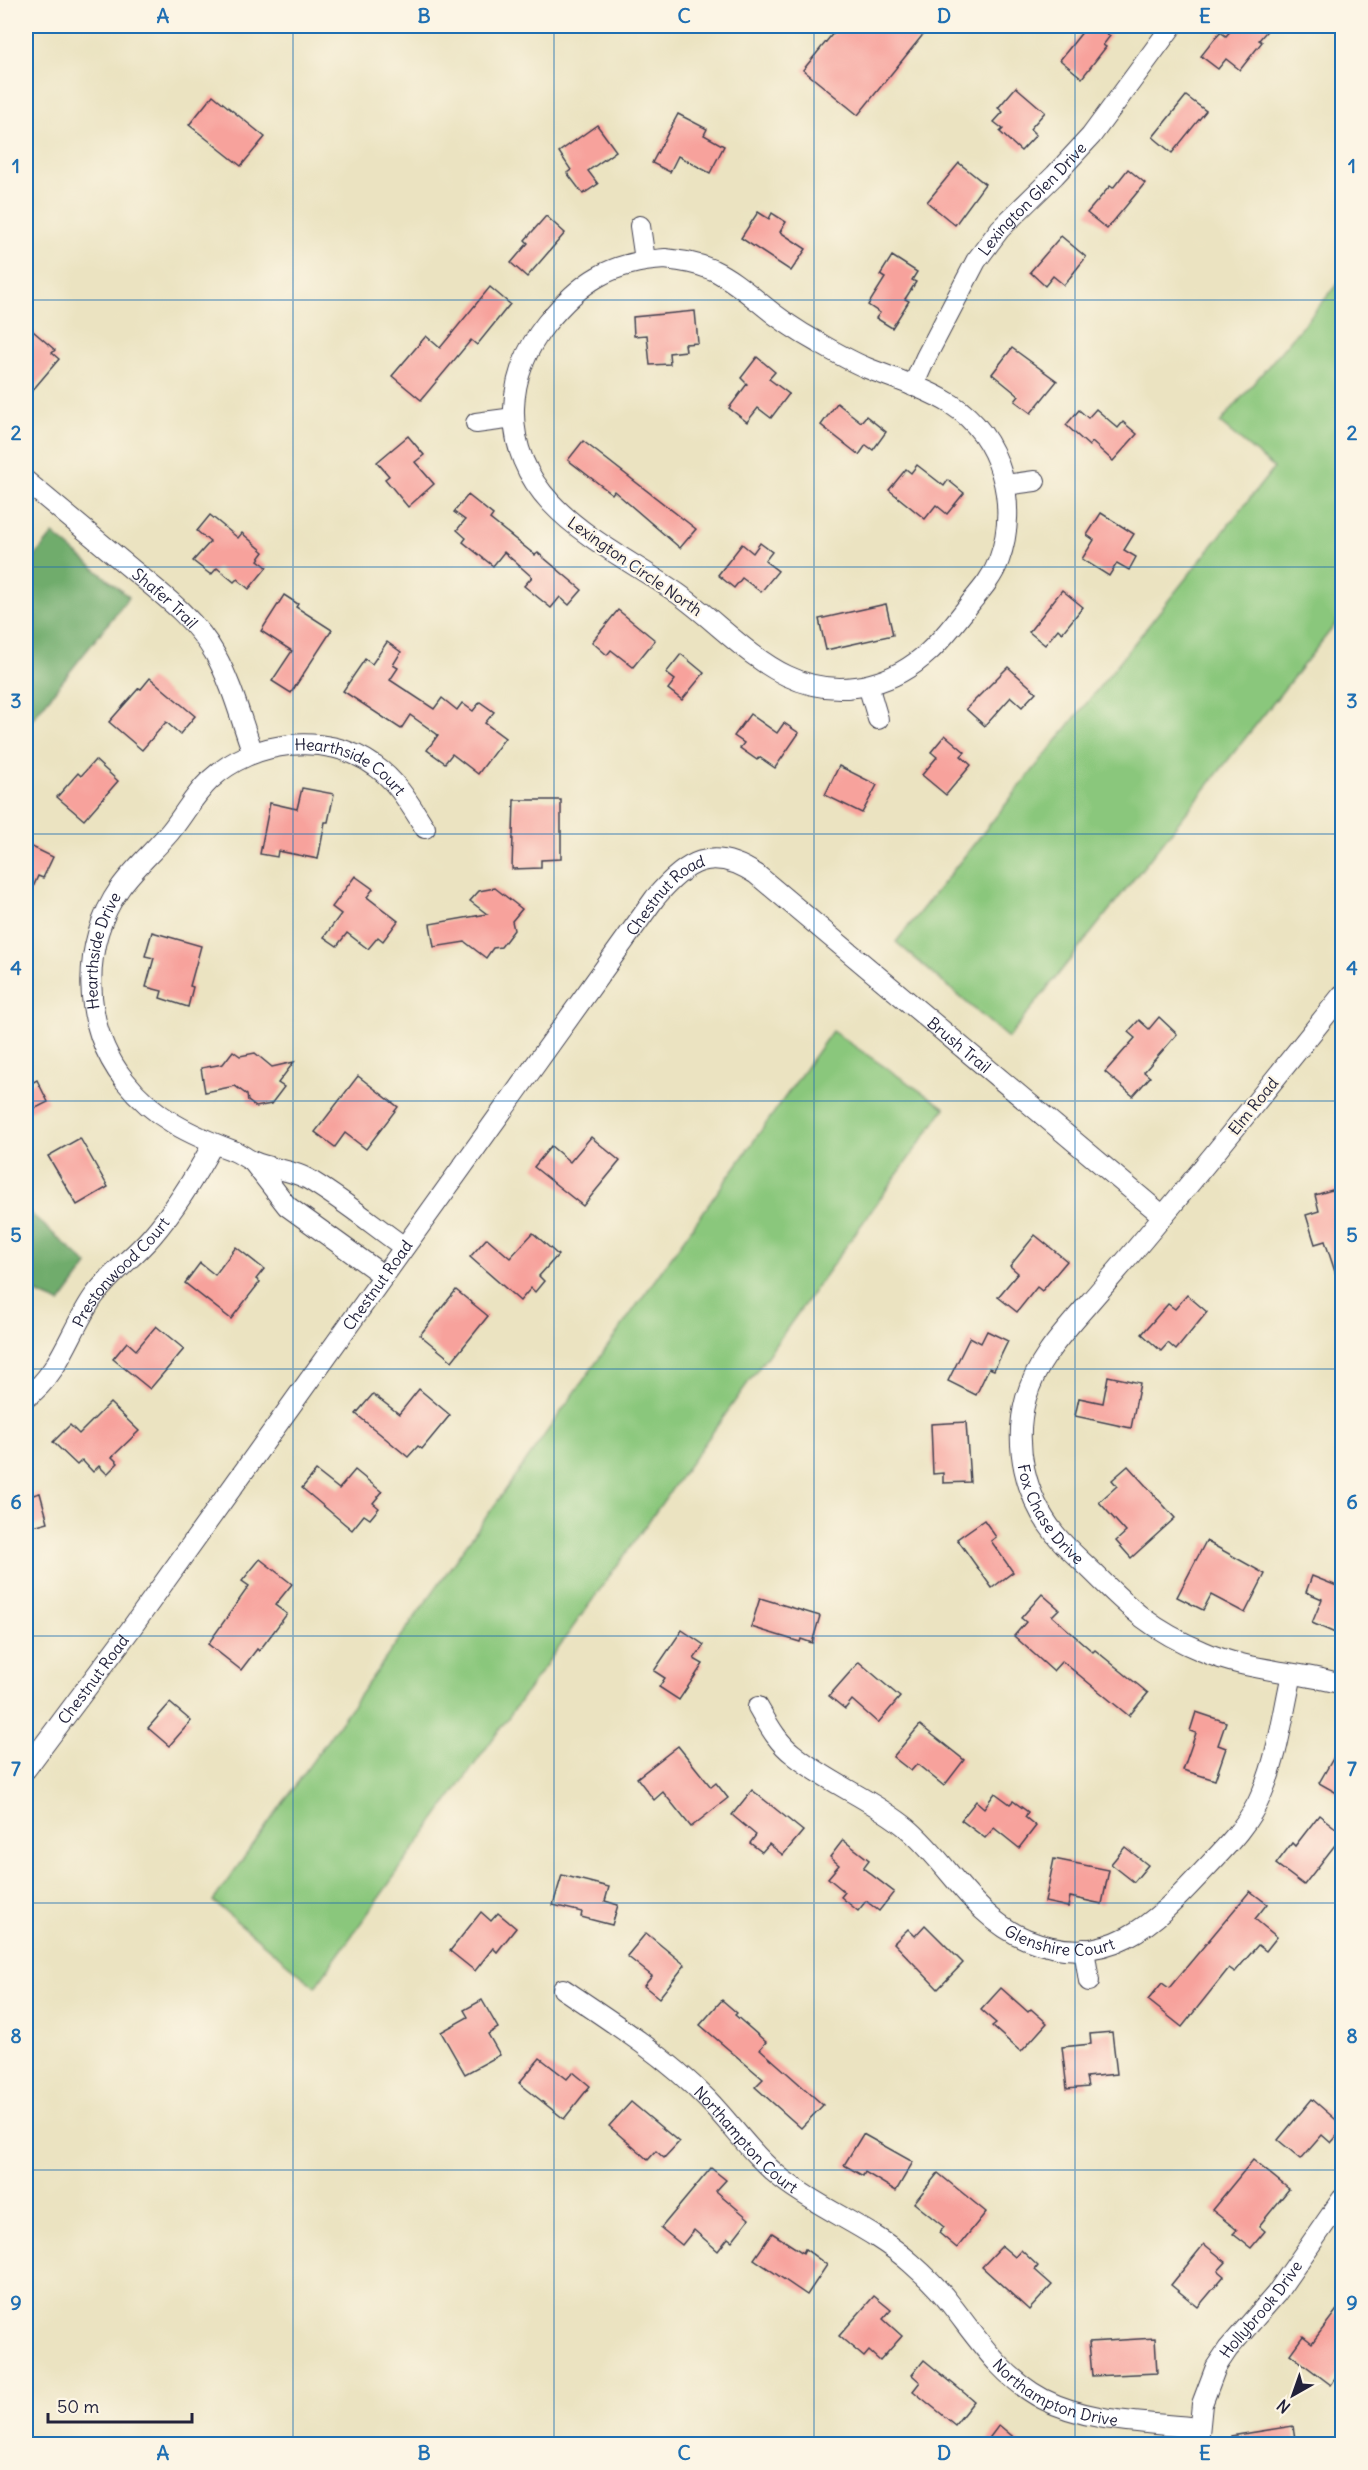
<svg xmlns="http://www.w3.org/2000/svg" width="1368" height="2470" font-family="Delius,sans-serif">
<style>
.green{fill:#8ac77c;stroke:#56745c;stroke-width:1.5}
.forest{fill:#6fac6c;stroke:#486754;stroke-width:1.5}
.building{fill:#f7a29c}
.lines{fill:none;stroke-linecap:round;stroke-linejoin:round}
.minor-casing{stroke:#403f4f;stroke-width:22}
.minor{stroke:#fff;stroke-width:20}
.grid{fill:none;stroke:#1f6fb2;stroke-width:1.5;stroke-opacity:0.55}
.labels{text-anchor:middle;dominant-baseline:central;stroke-width:4.5;stroke-linejoin:round;paint-order:stroke}
.street-label{font-size:16px;fill:#22223b;stroke:#fcf5e5}
.neatline{fill:none;stroke:#1f6fb2;stroke-width:2}
.grid-label{font-size:20px;text-anchor:middle;font-weight:bold;fill:#1f6fb2}
</style>
<rect width="100%" height="100%" fill="#fcf5e5"/>
<filter id="ink" filterUnits="userSpaceOnUse"><feTurbulence type="fractalNoise" baseFrequency=".0167" numOctaves="2"/><feDisplacementMap in="SourceGraphic" scale="12" xChannelSelector="R" yChannelSelector="G"/><feConvolveMatrix kernelMatrix="1 2 1 2 8 2 1 2 1" color-interpolation-filters="sRGB"/></filter>
<filter id="wash" filterUnits="userSpaceOnUse"><feTurbulence type="fractalNoise" baseFrequency=".008" numOctaves="4" result="noise"/><feDisplacementMap in="SourceGraphic" scale="24" xChannelSelector="R" yChannelSelector="G"/><feGaussianBlur stdDeviation="1.35" result="paint"/><feColorMatrix in="noise" values="0 0 0 0 0 0 0 0 0 0 0 0 0 0 0 0 0 1.4 0 .05"/><feComposite in="paint" operator="in"/></filter>
<g filter="url(#wash)">
<rect width="100%" height="100%" fill="#ebe3c1"/>
<g class="green">
<path d="M1342,279V616L1008,1038L896,942L1274,468L1220,423Z"/>
<path d="M832,1031L945,1108L315,1987L213,1901Z"/>
</g>
<g class="forest">
<path d="M53,534L129,597L26,727V567Z"/>
<path d="M26,1209L88,1265L60,1303L26,1289Z"/>
</g>
<g id="blocks">
<g class="building">
<path d="M839,26H930L858,115L803,70Z"/>
<path d="M1087,26H1096L1110,36L1103,45L1106,47L1082,78L1060,60Z"/>
<path d="M1235,26H1271L1259,40L1262,42L1240,70L1226,59L1218,69L1201,56L1220,32L1226,36Z"/>
<path d="M1016,87L1045,112L1030,129L1036,135L1021,151L1000,132L1003,129L994,122L1003,112L998,108Z"/>
<path d="M213,95L265,137L241,166L189,125Z"/>
<path d="M1186,96L1206,111L1172,153L1153,137Z"/>
<path d="M678,114L707,129L704,135L724,146L710,173L678,156L670,172L652,163Z"/>
<path d="M597,125L616,151L588,171L598,184L583,194L567,173L571,170L559,152Z"/>
<path d="M959,163L985,184L955,225L927,202Z"/>
<path d="M1128,169L1145,183L1107,229L1087,213L1110,186L1113,188Z"/>
<path d="M758,212L769,219L772,213L786,222L780,232L806,249L791,271L741,238Z"/>
<path d="M546,216L565,233L527,277L511,263L528,243L525,240Z"/>
<path d="M1061,236L1086,257L1064,285L1053,276L1045,286L1030,272Z"/>
<path d="M892,256L917,272L912,280L916,282L905,299L909,301L892,328L876,318L880,313L868,305L885,278L880,275Z"/>
<path d="M490,287L510,304L477,345L471,340L421,400L392,376L426,336L440,348Z"/>
<path d="M695,311L698,343L685,344L686,351L669,353L670,364L650,365L647,335L634,336L633,317Z"/>
<path d="M26,325L55,350L52,353L59,359L26,398Z"/>
<path d="M1012,348L1057,381L1031,413L1015,401L1019,396L992,374Z"/>
<path d="M757,357L775,372L769,379L789,394L771,418L758,408L747,422L729,408L747,384L741,378Z"/>
<path d="M837,403L861,422L866,416L886,432L873,450L866,445L859,455L821,425Z"/>
<path d="M1096,409L1118,428L1123,422L1137,434L1113,461L1092,442L1089,446L1066,425L1079,410L1088,418Z"/>
<path d="M408,436L424,455L415,462L434,484L408,507L385,479L389,476L377,462Z"/>
<path d="M583,441L696,529L680,548L614,491L612,494L568,460Z"/>
<path d="M917,465L944,486L948,480L964,493L947,514L936,505L925,519L889,490L906,469L911,473Z"/>
<path d="M468,495L493,515L490,519L535,555L538,553L582,590L569,605L560,597L551,608L524,586L532,577L504,552L493,566L463,542L466,538L457,530L465,520L454,512Z"/>
<path d="M1101,513L1134,534L1124,550L1136,557L1129,570L1117,563L1109,576L1082,559L1094,540L1087,535Z"/>
<path d="M210,515L238,538L242,533L264,552L258,560L267,567L249,589L237,579L234,582L217,568L211,575L193,561L210,542L197,531Z"/>
<path d="M760,543L772,552L765,561L778,571L761,592L742,578L734,588L718,575L742,544L753,553Z"/>
<path d="M1062,590L1083,607L1062,633L1058,629L1045,645L1029,632Z"/>
<path d="M284,595L298,604L296,607L332,630L291,693L272,681L292,651L261,631Z"/>
<path d="M886,604L893,635L826,650L819,619Z"/>
<path d="M618,610L655,640L633,667L611,650L607,655L592,642Z"/>
<path d="M387,642L401,652L393,665L398,668L390,680L434,709L442,698L457,710L462,703L473,711L480,702L494,712L485,723L505,738L478,774L452,754L445,763L427,750L438,735L410,715L401,729L343,691L365,659L372,664Z"/>
<path d="M681,654L704,673L682,700L668,689L675,680L666,673Z"/>
<path d="M1008,667L1036,692L1022,707L1011,697L985,726L966,709Z"/>
<path d="M150,678L195,716L180,734L166,722L142,750L109,722L139,688L141,689Z"/>
<path d="M750,714L777,733L784,723L799,733L775,768L759,757L757,760L740,748L744,743L734,736Z"/>
<path d="M945,735L965,752L961,756L971,765L946,795L922,775L937,757L931,752Z"/>
<path d="M95,760L118,781L84,820L57,797L78,773L81,776Z"/>
<path d="M839,766L877,785L862,813L825,795Z"/>
<path d="M302,788L334,794L328,822H325L318,859L278,851L277,857L260,854L270,803L297,809Z"/>
<path d="M514,800H561V859L541,860V868L512,869Z"/>
<path d="M26,844L53,857L43,878L38,876L26,903Z"/>
<path d="M355,876L373,889L367,897L398,921L383,941L378,937L368,949L347,933L337,946L324,937L341,914L332,907Z"/>
<path d="M495,888L522,909L512,921L514,930L501,947L493,948L486,958L465,942L434,947L430,924L487,914L470,901L479,891Z"/>
<path d="M152,932L201,946L190,986L193,987L188,1007L160,998L162,991L146,987L154,958L145,956Z"/>
<path d="M1159,1017L1177,1034L1144,1072L1150,1077L1133,1096L1105,1072L1135,1038L1128,1032L1139,1020L1149,1029Z"/>
<path d="M233,1051L240,1056L255,1053L272,1067L294,1062L278,1083L284,1087L271,1104L256,1107L248,1101L247,1095L235,1086L205,1092L201,1068L223,1064Z"/>
<path d="M358,1076L398,1107L366,1149L345,1133L335,1147L315,1132Z"/>
<path d="M37,1080L48,1102L26,1113V1086Z"/>
<path d="M591,1137L620,1161L583,1206L534,1167L551,1146L570,1162Z"/>
<path d="M80,1138L108,1187L77,1205L48,1156Z"/>
<path d="M1342,1187V1284H1339L1325,1241L1315,1244L1306,1215L1319,1211L1315,1195Z"/>
<path d="M533,1233L558,1255L539,1276L544,1281L535,1292L531,1288L520,1301L470,1257L487,1238L510,1258Z"/>
<path d="M1035,1235L1067,1261L1042,1291L1037,1287L1017,1312L998,1297L1018,1273L1010,1266Z"/>
<path d="M236,1247L264,1269L256,1279L260,1282L231,1319L185,1283L200,1263L215,1275Z"/>
<path d="M456,1290L488,1316L452,1361L420,1335Z"/>
<path d="M1187,1295L1207,1312L1176,1350L1168,1343L1161,1351L1142,1334L1168,1304L1175,1309Z"/>
<path d="M156,1326L184,1349L150,1389L113,1359L127,1342L136,1350Z"/>
<path d="M987,1331L1008,1341L994,1370L989,1368L976,1395L948,1381L970,1337L981,1343Z"/>
<path d="M1108,1376L1140,1383L1131,1428L1075,1416L1079,1398L1103,1403Z"/>
<path d="M419,1389L450,1415L422,1449L418,1446L408,1457L356,1414L373,1394L399,1414Z"/>
<path d="M110,1403L139,1431L112,1457L118,1463L107,1474L99,1466L93,1472L82,1460L77,1465L53,1442L70,1425L79,1434Z"/>
<path d="M966,1422L970,1482L943,1483V1473L933,1474L931,1424Z"/>
<path d="M1128,1466L1175,1518L1131,1558L1116,1541L1126,1532L1099,1502L1117,1486L1112,1480Z"/>
<path d="M355,1470L382,1492L373,1503L379,1508L370,1519L364,1515L352,1530L302,1488L316,1471L339,1489Z"/>
<path d="M40,1493L48,1522L26,1528V1497Z"/>
<path d="M984,1520L996,1537L991,1541L1013,1572L992,1588L957,1539Z"/>
<path d="M1206,1541L1265,1574L1245,1613L1211,1595L1203,1610L1177,1597Z"/>
<path d="M260,1559L292,1584L275,1605L287,1614L259,1651L257,1649L241,1670L208,1644L249,1586L242,1581Z"/>
<path d="M1312,1576L1342,1588V1614L1335,1633L1312,1623L1322,1599L1306,1592Z"/>
<path d="M1042,1594L1059,1609L1052,1616L1093,1652L1095,1650L1148,1693L1129,1716L1062,1661L1053,1671L1014,1636L1026,1622L1021,1618Z"/>
<path d="M760,1598L820,1616L812,1643L801,1639L800,1642L751,1627Z"/>
<path d="M682,1630L704,1645L694,1659L703,1664L679,1700L659,1687L665,1678L654,1671Z"/>
<path d="M859,1662L900,1697L878,1723L852,1700L845,1709L829,1696Z"/>
<path d="M170,1703L191,1721L169,1746L148,1728Z"/>
<path d="M1196,1712L1226,1722L1218,1745L1226,1748L1215,1780L1183,1770L1196,1733L1190,1731Z"/>
<path d="M920,1725L964,1760L944,1786L917,1764L911,1771L893,1757Z"/>
<path d="M1342,1743V1796L1319,1783Z"/>
<path d="M678,1746L711,1787L716,1783L728,1798L691,1827L663,1792L654,1800L637,1778Z"/>
<path d="M752,1790L803,1831L783,1855L769,1844L762,1852L750,1843L756,1835L732,1815Z"/>
<path d="M995,1793L1010,1804L1013,1801L1028,1812L1025,1817L1036,1826L1019,1848L994,1828L985,1838L961,1820L976,1801L984,1808Z"/>
<path d="M1319,1815L1342,1833V1836L1304,1885L1276,1864L1292,1843L1295,1846Z"/>
<path d="M843,1840L869,1860L863,1868L894,1892L879,1911L866,1901L858,1911L841,1897L845,1892L828,1878L839,1865L830,1857Z"/>
<path d="M1125,1847L1148,1865L1134,1882L1111,1864Z"/>
<path d="M1054,1859L1109,1870L1102,1904L1070,1897L1068,1907L1045,1902Z"/>
<path d="M562,1875L609,1887L605,1901L618,1905L612,1925L581,1917L582,1912L553,1905Z"/>
<path d="M1250,1891L1267,1904L1255,1919L1277,1937L1266,1951L1258,1945L1235,1972L1229,1968L1182,2027L1148,2000L1162,1983L1169,1988Z"/>
<path d="M481,1912L491,1921L498,1913L516,1928L497,1952L493,1948L475,1971L450,1951Z"/>
<path d="M925,1925L963,1963L938,1989L894,1943L908,1929L915,1936Z"/>
<path d="M646,1933L685,1965L659,1998L644,1986L652,1976L627,1956Z"/>
<path d="M1001,1988L1028,2012L1031,2009L1047,2023L1021,2052L992,2026L996,2023L981,2010Z"/>
<path d="M482,2000L498,2028L488,2034L500,2055L465,2074L441,2032L468,2017L464,2010Z"/>
<path d="M722,2000L737,2013L735,2015L766,2042L760,2049L823,2105L801,2128L755,2087L763,2079L700,2025Z"/>
<path d="M1112,2032L1117,2074L1086,2077L1088,2087L1067,2089L1062,2047L1091,2044L1090,2034Z"/>
<path d="M540,2058L567,2079L573,2072L590,2086L564,2119L519,2083Z"/>
<path d="M1312,2099L1342,2125V2130L1331,2143L1322,2135L1301,2159L1278,2140Z"/>
<path d="M631,2102L679,2142L664,2158L656,2151L648,2160L609,2126Z"/>
<path d="M863,2134L913,2162L896,2191L865,2172L863,2176L844,2165Z"/>
<path d="M1253,2160L1289,2189L1259,2226L1265,2231L1251,2248L1233,2234L1237,2230L1212,2210Z"/>
<path d="M711,2168L726,2180L716,2191L749,2219L732,2241L728,2238L718,2251L694,2230L682,2245L661,2228Z"/>
<path d="M938,2173L986,2212L957,2248L939,2233L944,2227L914,2203Z"/>
<path d="M772,2233L803,2253L805,2249L827,2265L807,2295L754,2259Z"/>
<path d="M1204,2244L1226,2262L1218,2271L1224,2276L1198,2307L1171,2285Z"/>
<path d="M1002,2246L1015,2257L1021,2250L1038,2266L1035,2270L1052,2285L1029,2310L982,2267Z"/>
<path d="M874,2296L891,2310L883,2319L902,2336L880,2361L869,2351L864,2357L839,2336Z"/>
<path d="M1342,2303V2369L1331,2385L1290,2354L1303,2336L1312,2343Z"/>
<path d="M1155,2338L1157,2373L1092,2376L1089,2342Z"/>
<path d="M924,2360L974,2401L955,2425L913,2391L920,2382L912,2375Z"/>
<path d="M999,2425L1023,2445H984Z"/>
<path d="M1293,2426L1296,2445H1232L1231,2436Z"/>
</g>
</g>
</g>
<g filter="url(#ink)">
<use href="#blocks" fill-opacity="0" stroke="#403f4f" stroke-width="1.5"/>
<g class="lines">
<defs>
<g id="minor">
<path d="M640,226L645,260"/>
<path d="M665,259C682,261 697,263 713,270C730,278 744,290 759,302C777,317 797,331 817,342C833,351 850,361 867,368C895,379 925,388 951,404C1002,437 1019,505 999,560C993,576 983,588 972,601C944,638 918,672 871,684C785,706 738,636 677,593C607,544 511,507 514,408C515,376 527,348 546,324C580,282 610,262 665,259Z"/>
<path id="s1" d="M913,386L926,357L976,261L1000,229L1055,175L1091,136L1172,26"/>
<path d="M476,423L514,418"/>
<path id="s2" d="M26,481C60,509 94,538 128,566C159,592 195,618 215,654C232,684 241,720 253,753"/>
<path d="M1005,485L1035,481"/>
<path d="M868,685L878,719"/>
<path id="s3" d="M1342,995C1283,1069 1224,1143 1163,1216C1139,1246 1114,1274 1089,1303C1064,1332 1037,1360 1026,1398C1013,1445 1025,1496 1055,1534C1066,1548 1081,1560 1094,1573C1130,1609 1153,1631 1202,1651C1246,1671 1296,1671 1342,1684"/>
<path d="M253,1162L287,1206L384,1276"/>
<path id="s4" d="M404,1247C373,1225 342,1199 308,1179C292,1170 271,1169 254,1162C247,1159 241,1154 234,1151C191,1135 154,1118 125,1081C82,1027 80,945 120,888C135,867 154,851 170,832C184,815 194,795 210,780C252,740 327,731 375,766C397,781 411,806 425,828"/>
<path id="s5" d="M26,1398C61,1372 70,1330 94,1296C112,1272 133,1258 152,1236C176,1208 195,1177 213,1144"/>
<path id="s6" d="M758,1707C768,1724 777,1742 793,1754C828,1783 872,1799 907,1828C949,1863 973,1917 1026,1939C1107,1972 1154,1924 1205,1869C1227,1846 1250,1823 1262,1793C1278,1756 1283,1714 1292,1674"/>
<path id="s7" d="M26,1769L130,1630L655,898C686,861 712,845 756,874L1163,1216"/>
<path d="M1084,1949L1089,1981"/>
<path id="s8" d="M563,1989C614,2023 665,2056 707,2099C733,2126 753,2156 782,2179C823,2211 872,2228 911,2263C926,2276 940,2290 952,2306C980,2342 1002,2377 1043,2399C1090,2423 1147,2422 1199,2428"/>
<path id="s9" d="M1198,2444L1202,2404L1216,2367L1228,2349L1276,2294L1342,2199"/>
</g>
</defs>
<use href="#minor" class="minor-casing"/>
<use href="#minor" class="minor"/>
</g>
</g>
<path class="grid" d="M293,26V2444M554,26V2444M814,26V2444M1075,26V2444M26,300H1342M26,567H1342M26,834H1342M26,1101H1342M26,1369H1342M26,1636H1342M26,1903H1342M26,2170H1342"/>
<g class="labels">
<g class="street-label">
<text stroke="none"><textPath href="#s1" startOffset="224">Lexington Glen Drive</textPath></text>
<text transform="translate(635 566) rotate(35)">Lexington Circle North</text>
<text stroke="none"><textPath href="#s2" startOffset="182">Shafer Trail</textPath></text>
<text stroke="none"><textPath href="#s4" startOffset="831">Hearthside Court</textPath></text>
<text stroke="none"><textPath href="#s7" startOffset="1084">Chestnut Road</textPath></text>
<text stroke="none"><textPath href="#s4" startOffset="468">Hearthside Drive</textPath></text>
<text stroke="none"><textPath href="#s7" startOffset="1458">Brush Trail</textPath></text>
<text transform="translate(1253 1106) rotate(-51)">Elm Road</text>
<text stroke="none"><textPath href="#s5" startOffset="159">Prestonwood Court</textPath></text>
<text stroke="none"><textPath href="#s7" startOffset="598">Chestnut Road</textPath></text>
<text stroke="none"><textPath href="#s3" startOffset="638">Fox Chase Drive</textPath></text>
<text stroke="none"><textPath href="#s7" startOffset="112">Chestnut Road</textPath></text>
<text stroke="none"><textPath href="#s6" startOffset="393">Glenshire Court</textPath></text>
<text stroke="none"><textPath href="#s8" startOffset="238">Northampton Court</textPath></text>
<text stroke="none"><textPath href="#s9" startOffset="153">Hollybrook Drive</textPath></text>
<text stroke="none"><textPath href="#s8" startOffset="645">Northampton Drive</textPath></text>
</g>
</g>
<rect width="1368" height="2470" fill="none" stroke="#fcf5e5" stroke-width="66"/>
<g transform="translate(1293 2395) rotate(220)" stroke="#fcf5e5" stroke-width="4.5" paint-order="stroke">
<path d="M0-4.5L10 22L0 15L-10 22Z" fill="#22223b"/>
<text y="-9" font-size="16" font-weight="bold" text-anchor="middle" fill="#22223b">N</text>
</g>
<path d="M48 2413v9h144v-9" fill="none" stroke="#22223b" stroke-width="3"/>
<text x="57" y="2413" font-size="18" fill="#22223b" stroke="#fcf5e5" stroke-width="4.5" paint-order="stroke">50 m</text>
<rect x="33" y="33" width="1302" height="2404" class="neatline"/>
<g class="grid-label">
<text x="163" y="23">A</text>
<text x="424" y="23">B</text>
<text x="684" y="23">C</text>
<text x="944" y="23">D</text>
<text x="1205" y="23">E</text>
<text x="16" y="173">1</text>
<text x="1352" y="173">1</text>
<text x="16" y="440">2</text>
<text x="1352" y="440">2</text>
<text x="16" y="708">3</text>
<text x="1352" y="708">3</text>
<text x="16" y="975">4</text>
<text x="1352" y="975">4</text>
<text x="16" y="1242">5</text>
<text x="1352" y="1242">5</text>
<text x="16" y="1509">6</text>
<text x="1352" y="1509">6</text>
<text x="16" y="1776">7</text>
<text x="1352" y="1776">7</text>
<text x="16" y="2043">8</text>
<text x="1352" y="2043">8</text>
<text x="16" y="2310">9</text>
<text x="1352" y="2310">9</text>
<text x="163" y="2460">A</text>
<text x="424" y="2460">B</text>
<text x="684" y="2460">C</text>
<text x="944" y="2460">D</text>
<text x="1205" y="2460">E</text>
</g>
</svg>
